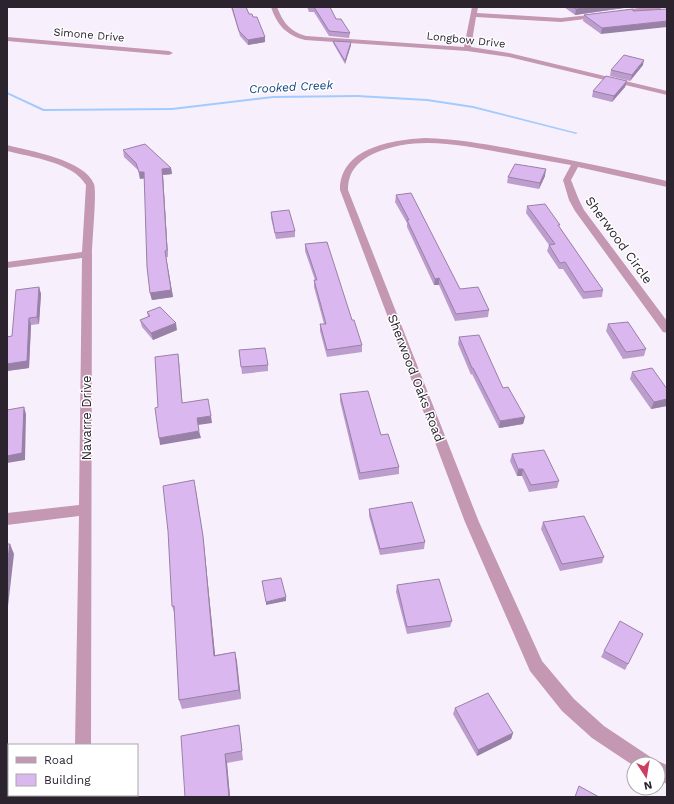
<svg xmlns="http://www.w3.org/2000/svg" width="674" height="804" font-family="'Work Sans',sans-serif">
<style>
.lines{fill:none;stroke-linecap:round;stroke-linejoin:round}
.stream{fill:#a2caff;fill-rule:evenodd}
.street{fill:#c497b3;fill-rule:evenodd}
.wall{fill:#bc9dce}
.shaded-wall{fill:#9980a7}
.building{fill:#dbb7ef;stroke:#9980a7}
.labels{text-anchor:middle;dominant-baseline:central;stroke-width:3;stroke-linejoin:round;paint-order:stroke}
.far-street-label{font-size:11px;fill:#2b242f;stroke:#fff}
.far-water-label{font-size:12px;font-style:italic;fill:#154885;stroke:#fff}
.street-label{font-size:13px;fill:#2b242f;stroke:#fff}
</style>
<rect width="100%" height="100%" fill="#f7f0fc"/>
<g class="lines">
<path class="stream" d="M7,92L44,109L172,108L273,96L357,95L427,99L473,106L578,133L576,134L473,108L427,101L357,97L273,98L172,110L43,111L7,94Z"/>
<g class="street">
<path d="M271,7H277C283,22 289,31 306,36L464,47L472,7H478L477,13L561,18L599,14L602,16L601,17L561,22L476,17L471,47L509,53L667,91V95L509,57L467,51L305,40C286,35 277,25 271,7Z"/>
<path d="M646,7H663L660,9L617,15L614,13L617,11Z"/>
<path d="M7,37L169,51L173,53L169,55L7,41Z"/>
<path d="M425,138C463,139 501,147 539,154C582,162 624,171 667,181V187L578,167L571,180L579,200L584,210L667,321V333L663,332L575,211L569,200L563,180L571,165C549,161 526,157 504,153C461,145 416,135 375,153C358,161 348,171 348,190L479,522L542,661L574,699L604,726L652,758L654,763L658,761L667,765V784L658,780V764H634V766L592,738L562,711L530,671L465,522L340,190C340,148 391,140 425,138Z"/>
<path d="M7,145C30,151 85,160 94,184C97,192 92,242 92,254L91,745H75L79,516L7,525V513L79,505L82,258L7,268V262L82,252L86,185C73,162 30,157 7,151Z"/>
<rect x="73" y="795" width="18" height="2"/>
</g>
</g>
<g class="wall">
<path d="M231,7H246L249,14L265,37V42L248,45L240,36Z"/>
<path d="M307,7H330L336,19L350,33L349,38L329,36L314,12H309Z"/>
<path d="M564,7H631L575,15Z"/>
<path d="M633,11L601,34L583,21L584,15Z"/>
<path d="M333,41L351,45L345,64L333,43Z"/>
<path d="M643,65L630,81L610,76L611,70Z"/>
<path d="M627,81L625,87L612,102L592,97L593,91Z"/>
<path d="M123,150L171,168L172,174L163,175L168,257H166L173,297L152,300L150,293L145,178L140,179L138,170L124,157Z"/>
<path d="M545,176L539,189L507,183L508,177Z"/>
<path d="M396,195L460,289L489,310L488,317L455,321L439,285H434L407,227V223L395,202Z"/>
<path d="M527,206L560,228L603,290L602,297L583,299L563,269H559L547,251L549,245L526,213Z"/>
<path d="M271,212L295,231V237L276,239L271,218Z"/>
<path d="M305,244L352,320L362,345V352L327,357L320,331V324H324L314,287V280H315L305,251Z"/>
<path d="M39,287L41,294L39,324L31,325L29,368L7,371V337L12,336Z"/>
<path d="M147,312L177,330L153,340L142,327L140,320L148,317Z"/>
<path d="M608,324L646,349L644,356L623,359L606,331Z"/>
<path d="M459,337L503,388L525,417L523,424L499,428L472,374L471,375L458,344Z"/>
<path d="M239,350L268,365V371L242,374Z"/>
<path d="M632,372L667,389V406L651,409L630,379Z"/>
<path d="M340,394L399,467V474L359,480L340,401Z"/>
<path d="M512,454L559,481L557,488L529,492L522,476H517L510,461Z"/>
<path d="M196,490L204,545L215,655L235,652L241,699L182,709L179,700L175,615L172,606Z"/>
<path d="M369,509L425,542L424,549L380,555L369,516Z"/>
<path d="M543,522L604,557L602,563L560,571L541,529Z"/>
<path d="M397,585L452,621L450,627L407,634L396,592Z"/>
<path d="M643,634L625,670L601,657L604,651Z"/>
<path d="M455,708L513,733L511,739L477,756L453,714Z"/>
<path d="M240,734L243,760L227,763L230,797H185Z"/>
</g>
<g class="shaded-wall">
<path d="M594,7H631L575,15L576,9Z"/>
<path d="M667,21V27L601,34L602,28Z"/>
<path d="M265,37V42L248,45V40Z"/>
<path d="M351,42V45L345,64V61Z"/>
<path d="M644,60L643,65L630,81L632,75Z"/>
<path d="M627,81L625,87L612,102L614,96Z"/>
<path d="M171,168L172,174L163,175L168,257L167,250L162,169Z"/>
<path d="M546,169L545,176L539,189L540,183Z"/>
<path d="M139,172H144L146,178L140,179Z"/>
<path d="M165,251L173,297L152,300L150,293Z"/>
<path d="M439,278V285H434L435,279Z"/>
<path d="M39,287L41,294L39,324L37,317Z"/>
<path d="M29,318L31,325L29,368L7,371V364Z"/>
<path d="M176,323L177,330L153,340L151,333Z"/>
<path d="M178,354L179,361L183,410L182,403Z"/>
<path d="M667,399V406L651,409L654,402Z"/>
<path d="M24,407L26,414L25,460L7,463V456Z"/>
<path d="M211,416L212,423L198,425L197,418Z"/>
<path d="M525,417L523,424L499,428L500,421Z"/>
<path d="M199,431L201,438L160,445L159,438Z"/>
<path d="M518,469H523L522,476H517Z"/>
<path d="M194,480L204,545L216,664L214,656Z"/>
<path d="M10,544L14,554L7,615V565Z"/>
<path d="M286,597V601L266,605V602Z"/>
<path d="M235,652L237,661L241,699L239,690Z"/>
<path d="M513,733L511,739L477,756L478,750Z"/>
<path d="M225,754L227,763L230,797H229Z"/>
</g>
<g class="building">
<path d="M232,7H246L249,14H252L253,17H257L265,37L248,40L239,31Z"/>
<path d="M309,7H330L336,19H341L350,33L329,31L314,7Z"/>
<path d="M573,7H594L576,9Z"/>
<path d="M633,9V11L667,9V21L602,28L584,15Z"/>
<path d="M333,41L351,42L345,61Z"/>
<path d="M624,55L644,60L632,75L611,70Z"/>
<path d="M606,76L627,81L614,96L593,91Z"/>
<path d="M145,144L171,168L162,169L167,250L165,251L171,290L150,293L147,267L144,172H139L136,163L123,150Z"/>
<path d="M515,164L546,169L540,183L508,177Z"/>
<path d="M411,193L460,289L478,287L489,310L456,314L439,278L435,279L407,220H409L396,195Z"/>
<path d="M545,204L560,225H558L603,290L584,292L565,262L560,263L549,245L555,244L527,206Z"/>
<path d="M289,210L295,231L275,233L271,212Z"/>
<path d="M327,242L352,320H354L362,345L327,350L320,324H326L314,280H317L305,244Z"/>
<path d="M39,287L37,317L29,318L27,361L7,364V337L12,336L16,290Z"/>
<path d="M160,307L176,323L151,333L140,320L150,316L147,312Z"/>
<path d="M628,322L646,349L626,352L608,324Z"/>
<path d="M479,335L503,388L508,387L525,417L500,421L473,368H472L459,337Z"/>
<path d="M265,348L268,365L241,367L239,350Z"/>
<path d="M178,354L182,403L208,399L211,416L197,418L199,431L159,438L155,408L158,407L155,357Z"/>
<path d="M652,368L667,389V399L654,402L632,372Z"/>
<path d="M368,391L381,435L388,434L399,467L360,473L340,394Z"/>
<path d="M24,407L22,453L7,456V410Z"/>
<path d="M544,450L559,481L531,485L523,469H518L512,454Z"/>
<path d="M194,480L203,536L214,656L235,652L239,690L179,700L174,606H172L168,531L163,486Z"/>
<path d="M412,502L425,542L380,549L369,509Z"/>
<path d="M584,516L604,557L562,564L543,522Z"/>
<path d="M7,544H10L7,565Z"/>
<path d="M281,578L286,597L266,602L262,581Z"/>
<path d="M439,579L452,621L407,627L397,585Z"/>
<path d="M620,621L643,634L628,664L604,651Z"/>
<path d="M488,693L513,733L478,750L455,708Z"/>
<path d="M239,725L242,751L225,754L229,797H185L181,736Z"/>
<path d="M579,786L599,797H575Z"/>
</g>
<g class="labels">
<g class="far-street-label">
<text transform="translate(89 35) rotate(5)">Simone Drive</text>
<text transform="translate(466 40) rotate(6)">Longbow Drive</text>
</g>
<g class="far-water-label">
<text transform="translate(291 87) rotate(-3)">Crooked Creek</text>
</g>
<g class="street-label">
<text transform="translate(619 240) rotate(54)">Sherwood Circle</text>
<text transform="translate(416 378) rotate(69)">Sherwood Oaks Road</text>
<text transform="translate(86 418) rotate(-90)">Navarre Drive</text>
</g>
</g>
<rect width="674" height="804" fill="none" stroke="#2b242f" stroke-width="16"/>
<rect x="8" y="744" width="130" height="52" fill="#ffffff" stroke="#aaa7ac"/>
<rect x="16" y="757" width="20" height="6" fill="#c497b3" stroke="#aaa7ac"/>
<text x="44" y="764" font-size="12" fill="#2b242f">Road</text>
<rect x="16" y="774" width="20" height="12" fill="#dbb7ef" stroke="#aaa7ac"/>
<text x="44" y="784" font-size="12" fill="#2b242f">Building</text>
<g transform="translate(646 776) rotate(168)"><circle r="19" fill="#ffffff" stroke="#aaa7ac"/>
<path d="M0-3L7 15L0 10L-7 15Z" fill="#cc3d61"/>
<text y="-6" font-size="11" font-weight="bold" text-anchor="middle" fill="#2b242f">N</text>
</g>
</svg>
